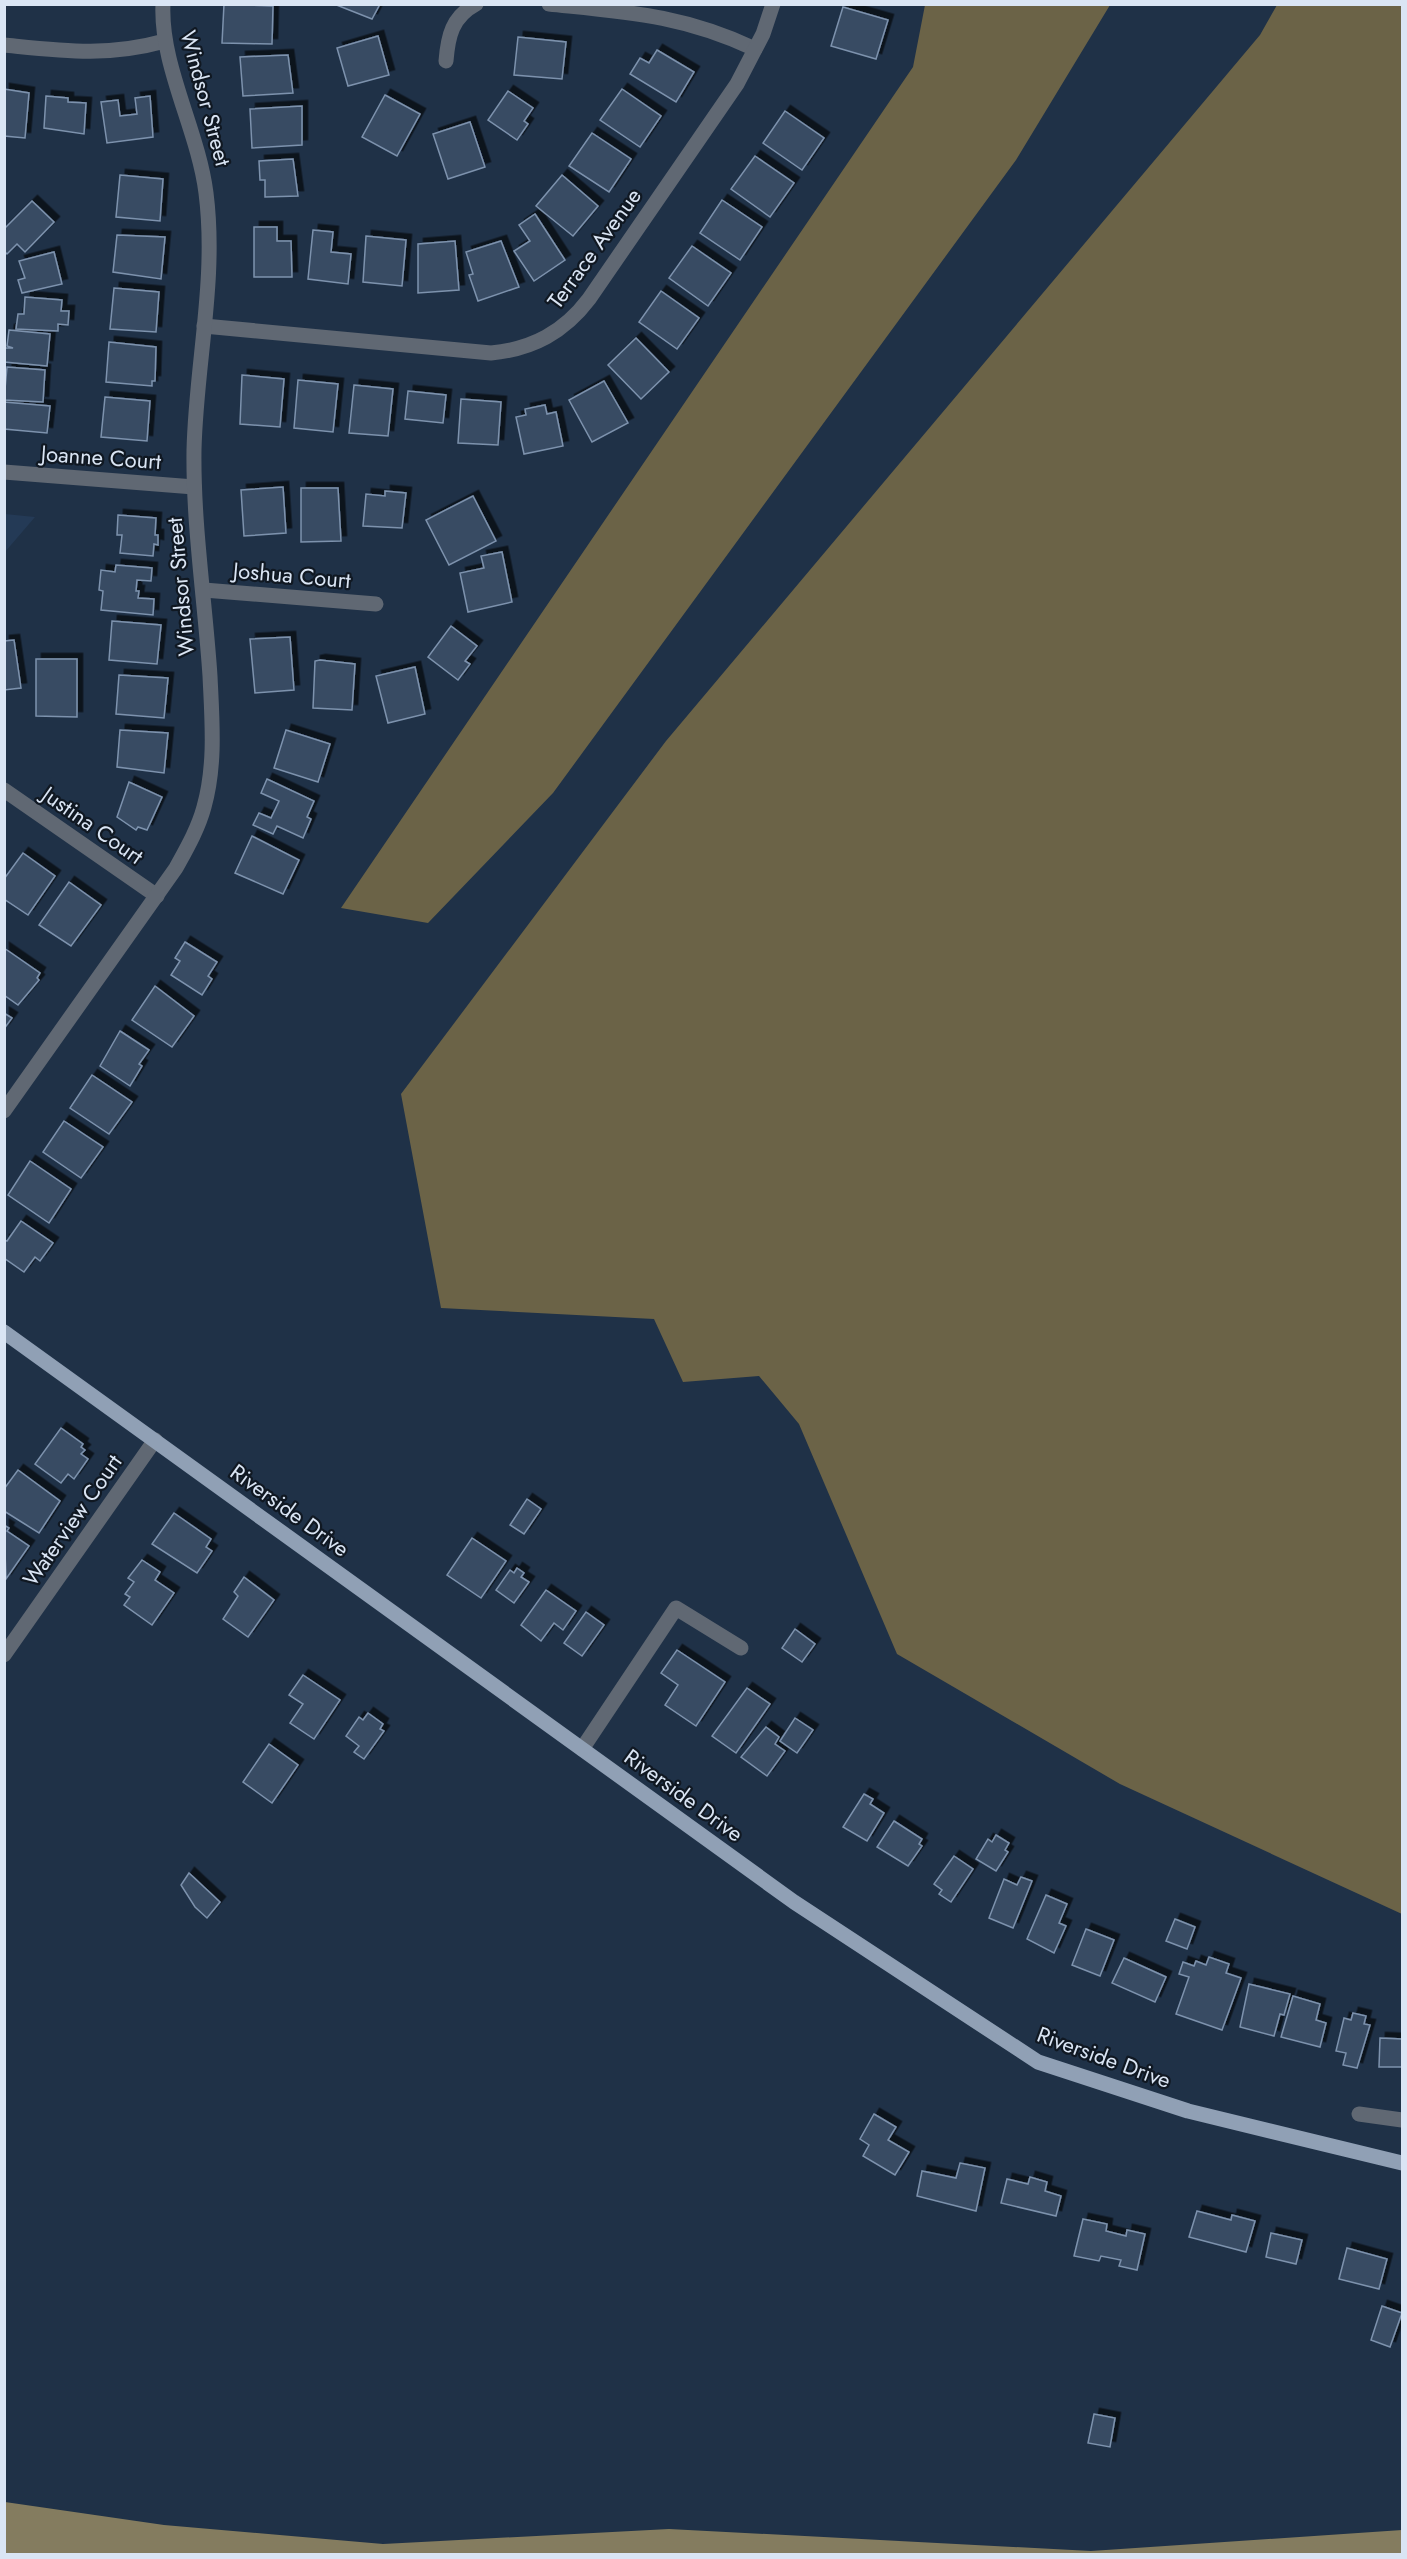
<svg xmlns="http://www.w3.org/2000/svg" width="1407" height="2559" font-family="Jost,sans-serif">
<style>
.built{fill:#243a56}
.forest{fill:#6b6347}
.water{fill:#847c5f}
.building{fill:#394c64;stroke:#7d92ad;stroke-width:1.5;filter:url(#shadow)}
.lines{fill:none;stroke-linecap:round;stroke-linejoin:round}
.minor{stroke:#606873;stroke-width:15}
.major{stroke:#90a0b5;stroke-width:15}
.labels{text-anchor:middle;dominant-baseline:central;stroke-width:4.5;stroke-linejoin:round;paint-order:stroke}
.street-label{font-size:22px;fill:#dae5f4;stroke:#101822}
</style>
<defs>
<filter id="shadow"><feDropShadow dx="5.5" dy="-5.5" stdDeviation="0" flood-color="#0009"/></filter>
</defs>
<rect width="100%" height="100%" fill="#1f3147"/>
<path class="built" d="M5,514L35,517L5,552L4,514Z"/>
<g class="forest">
<path d="M925,5H1110L1016,160L553,793L428,923L341,908L913,67Z"/>
<path d="M1277,5H1402V1914L1120,1784L897,1654L799,1424L759,1376L683,1382L654,1319L441,1308L401,1094L666,741L1260,35Z"/>
</g>
<path class="water" d="M5,2502L164,2525L383,2544L669,2529L1091,2551L1402,2530V2554H5Z"/>
<g class="building">
<path d="M224,4L273,6L272,44L222,43Z"/>
<path d="M334,4H380L372,19Z"/>
<path d="M843,7L888,20L876,59L831,46Z"/>
<path d="M378,36L389,75L348,86L337,48Z"/>
<path d="M518,37L566,42L562,79L514,75Z"/>
<path d="M657,50L694,72L676,102L630,74L640,58L649,63Z"/>
<path d="M288,55L293,93L243,96L240,57Z"/>
<path d="M4,89L29,93L25,138L4,136Z"/>
<path d="M622,89L661,116L640,147L600,120Z"/>
<path d="M508,91L533,108L524,121L528,124L517,140L488,120Z"/>
<path d="M385,95L420,114L397,156L362,137Z"/>
<path d="M46,96L68,98V102L86,103L84,134L44,128Z"/>
<path d="M150,96L153,137L107,143L101,102L118,100L120,116L137,114L135,98Z"/>
<path d="M302,106V145L252,148L250,109Z"/>
<path d="M785,111L824,138L802,170L763,143Z"/>
<path d="M470,122L485,167L448,179L433,134Z"/>
<path d="M592,133L631,159L609,192L569,166Z"/>
<path d="M755,156L794,183L770,217L731,189Z"/>
<path d="M293,159L298,196L265,197V180H260L259,161Z"/>
<path d="M120,175L163,179L160,221L116,217Z"/>
<path d="M562,175L598,206L573,236L536,206Z"/>
<path d="M722,200L762,227L740,260L700,233Z"/>
<path d="M32,201L54,222L25,252L17,244L7,254L4,251V229Z"/>
<path d="M535,214L565,260L534,281L514,251L530,241L519,225Z"/>
<path d="M254,227H277V241H291L292,277H254Z"/>
<path d="M313,230L333,232L331,252L351,254L348,284L308,279Z"/>
<path d="M117,235L165,237L161,279L113,272Z"/>
<path d="M366,236L406,240L402,286L363,282Z"/>
<path d="M455,241L459,290L418,293V244Z"/>
<path d="M501,241L519,287L478,301L469,275L473,274L466,252Z"/>
<path d="M692,246L731,273L708,306L669,278Z"/>
<path d="M54,252L62,284L22,293L18,280L25,278L19,261Z"/>
<path d="M114,288L159,292L156,332L110,329Z"/>
<path d="M661,291L699,318L677,349L639,322Z"/>
<path d="M25,297L62,300L61,311H69L68,325L58,324V331L16,329L18,314H24Z"/>
<path d="M9,330L50,334L47,366L4,362V348H13L7,346Z"/>
<path d="M636,338L669,372L641,399L608,365Z"/>
<path d="M109,342L156,347L155,381H152V386L106,382Z"/>
<path d="M7,367L45,370L43,402L4,400Z"/>
<path d="M242,375L284,379L280,427L240,424Z"/>
<path d="M298,380L338,384L333,432L294,428Z"/>
<path d="M604,381L628,423L592,442L569,400Z"/>
<path d="M354,385L393,389L388,436L349,433Z"/>
<path d="M408,391L446,395L443,423L405,419Z"/>
<path d="M105,397L150,401L147,441L101,437Z"/>
<path d="M461,399L501,402L498,445L458,443Z"/>
<path d="M4,402L50,406L47,433L4,429Z"/>
<path d="M545,405L547,414L556,412L563,446L524,454L516,417L526,415L525,409Z"/>
<path d="M283,487L286,533L244,536L241,490Z"/>
<path d="M301,488H338L341,541L301,542Z"/>
<path d="M385,491L406,493L402,528L363,526L366,494L385,496Z"/>
<path d="M473,496L496,541L449,565L426,520Z"/>
<path d="M118,515L156,518L155,535H158V545L154,544L153,556L120,553L122,535H117Z"/>
<path d="M502,552L512,602L468,612L460,573L484,568L481,556Z"/>
<path d="M116,565L152,568L151,581L137,580L136,591H139L138,598L154,599L153,615L101,610L103,591L99,590L101,570L115,572Z"/>
<path d="M112,621L161,625L157,664L109,660Z"/>
<path d="M451,626L477,646L465,661L470,664L458,680L428,657Z"/>
<path d="M290,637L294,690L255,693L250,639Z"/>
<path d="M14,640L21,688L4,690V641Z"/>
<path d="M36,659H77V717L36,716Z"/>
<path d="M320,660L355,664L352,710L313,708L315,661Z"/>
<path d="M415,667L425,714L388,723L376,676Z"/>
<path d="M119,675L168,678L164,718L116,714Z"/>
<path d="M120,730L168,733L164,773L117,767Z"/>
<path d="M286,730L330,744L318,782L274,768Z"/>
<path d="M267,779L314,801L307,817L311,819L303,838L277,826L273,834L253,825L259,813L271,818L279,801L261,793Z"/>
<path d="M129,782L162,797L147,830L138,827L136,830L117,817Z"/>
<path d="M252,836L299,860L283,894L235,873Z"/>
<path d="M23,853L55,876L28,915L4,899V879Z"/>
<path d="M69,882L101,905L71,946L39,925Z"/>
<path d="M185,942L217,962L208,976L212,979L202,995L171,975L180,961L175,958Z"/>
<path d="M4,948L40,973L37,978L39,980L18,1005L4,995Z"/>
<path d="M155,986L194,1016L172,1047L132,1020Z"/>
<path d="M4,1013L12,1018L4,1029Z"/>
<path d="M120,1031L149,1050L139,1064L142,1066L130,1086L100,1066Z"/>
<path d="M92,1075L132,1102L109,1134L70,1108Z"/>
<path d="M64,1121L103,1147L81,1178L43,1152Z"/>
<path d="M30,1161L71,1189L49,1223L8,1195Z"/>
<path d="M21,1221L53,1243L40,1261L35,1257L24,1272L4,1258V1240L7,1241Z"/>
<path d="M61,1428L83,1444L81,1447L85,1450L81,1454L88,1459L74,1479L68,1474L61,1483L35,1464Z"/>
<path d="M18,1470L60,1501L39,1533L4,1511V1489Z"/>
<path d="M527,1499L541,1509L524,1534L510,1525Z"/>
<path d="M174,1513L211,1539L206,1547L212,1551L197,1573L152,1544Z"/>
<path d="M4,1525L9,1528L7,1531L29,1546L6,1579Z"/>
<path d="M472,1538L506,1561L481,1598L447,1575Z"/>
<path d="M142,1560L160,1572L155,1580L174,1593L152,1625L124,1605L130,1597L125,1594L134,1582L128,1578Z"/>
<path d="M517,1568L524,1573L521,1577L529,1582L514,1603L496,1590L510,1570L514,1573Z"/>
<path d="M244,1577L274,1600L248,1637L223,1619L238,1596L234,1592Z"/>
<path d="M546,1590L576,1611L563,1630L554,1623L541,1641L521,1625Z"/>
<path d="M586,1612L604,1625L582,1656L564,1643Z"/>
<path d="M795,1629L815,1644L802,1662L782,1648Z"/>
<path d="M677,1650L725,1682L696,1726L665,1705L678,1685L661,1673Z"/>
<path d="M303,1675L340,1700L314,1739L290,1723L303,1704L289,1695Z"/>
<path d="M747,1688L770,1704L736,1753L712,1736Z"/>
<path d="M368,1713L383,1724L380,1729L384,1731L364,1759L354,1752L359,1746L346,1736L359,1717L363,1720Z"/>
<path d="M795,1718L813,1730L797,1753L780,1741Z"/>
<path d="M766,1727L779,1737L775,1744L785,1751L767,1776L741,1757Z"/>
<path d="M269,1744L298,1765L272,1803L243,1782Z"/>
<path d="M864,1794L873,1799L870,1804L884,1813L867,1841L843,1827Z"/>
<path d="M894,1821L922,1839L919,1844L922,1846L908,1866L877,1847Z"/>
<path d="M996,1835L1009,1843L1005,1850L1008,1852L996,1871L976,1859L988,1839L992,1842Z"/>
<path d="M954,1856L973,1869L951,1902L939,1894L942,1890L934,1884Z"/>
<path d="M189,1873L220,1902L207,1918L195,1907L181,1885Z"/>
<path d="M1021,1877L1032,1881L1013,1928L989,1918L1004,1879L1017,1885Z"/>
<path d="M1046,1895L1067,1904L1059,1923L1066,1926L1054,1953L1027,1939Z"/>
<path d="M1175,1919L1195,1927L1187,1949L1166,1941Z"/>
<path d="M1086,1929L1114,1940L1100,1976L1072,1965Z"/>
<path d="M1209,1957L1229,1964L1226,1973L1241,1978L1222,2030L1176,2014L1189,1977L1179,1974L1183,1962L1194,1966L1196,1961L1206,1965Z"/>
<path d="M1124,1958L1166,1977L1155,2002L1112,1983Z"/>
<path d="M1249,1984L1290,1994L1284,2015L1280,2014L1274,2036L1240,2027Z"/>
<path d="M1293,1996L1320,2004L1316,2020L1326,2023L1320,2047L1281,2037Z"/>
<path d="M1353,2013L1366,2016L1364,2024L1370,2025L1357,2068L1343,2065L1346,2053L1336,2051L1344,2018L1351,2020Z"/>
<path d="M1380,2038L1402,2039V2067H1379Z"/>
<path d="M874,2114L896,2127L888,2140L909,2152L895,2175L863,2156L869,2145L860,2139Z"/>
<path d="M960,2163L985,2168L976,2211L917,2196L922,2171L956,2178Z"/>
<path d="M1030,2177L1047,2182L1045,2191L1061,2196L1056,2216L1001,2203L1007,2179L1028,2184Z"/>
<path d="M1197,2211L1231,2220L1232,2215L1255,2221L1246,2252L1189,2237Z"/>
<path d="M1083,2219L1107,2224L1106,2231L1126,2236L1127,2230L1145,2234L1137,2270L1119,2266L1121,2260L1101,2256L1099,2261L1074,2256Z"/>
<path d="M1271,2233L1302,2240L1296,2264L1266,2257Z"/>
<path d="M1347,2248L1387,2259L1379,2289L1339,2279Z"/>
<path d="M1382,2306L1402,2313L1390,2347L1371,2340Z"/>
<path d="M1094,2414L1115,2418L1110,2447L1088,2443Z"/>
</g>
<g class="lines">
<g class="minor">
<path d="M549,4C627,12 683,15 755,49"/>
<path d="M4,45C64,51 107,57 165,41"/>
<path d="M446,61C448,36 452,17 476,4"/>
<path d="M204,326L491,353C533,349 564,332 589,299L737,84L763,34L773,4"/>
<path d="M4,472L194,487"/>
<path d="M204,590L376,604"/>
<path d="M4,790L157,896"/>
<path d="M4,1111L176,868C187,848 198,829 204,807C216,764 212,720 210,676C205,601 193,525 194,450C196,364 217,279 206,193C198,130 160,65 163,4"/>
<path d="M4,1655L155,1440"/>
<path d="M582,1749L676,1608L741,1648"/>
<path d="M1359,2114L1402,2120"/>
</g>
<path class="major" d="M4,1332L794,1902L1038,2062L1188,2111L1402,2163"/>
</g>
<g class="labels">
<g class="street-label">
<text transform="translate(206 98) rotate(75)">Windsor Street</text>
<text transform="translate(594 248) rotate(-54)">Terrace Avenue</text>
<text transform="translate(101 457) rotate(4)">Joanne Court</text>
<text transform="translate(292 575) rotate(5)">Joshua Court</text>
<text transform="translate(180 587) rotate(-95)">Windsor Street</text>
<text transform="translate(93 825) rotate(35)">Justina Court</text>
<text transform="translate(290 1510) rotate(36)">Riverside Drive</text>
<text transform="translate(72 1520) rotate(-55)">Waterview Court</text>
<text transform="translate(684 1795) rotate(36)">Riverside Drive</text>
<text transform="translate(1104 2057) rotate(20)">Riverside Drive</text>
</g>
</g>
<rect width="1407" height="2559" fill="none" stroke="#dae5f4" stroke-width="12"/>
</svg>
